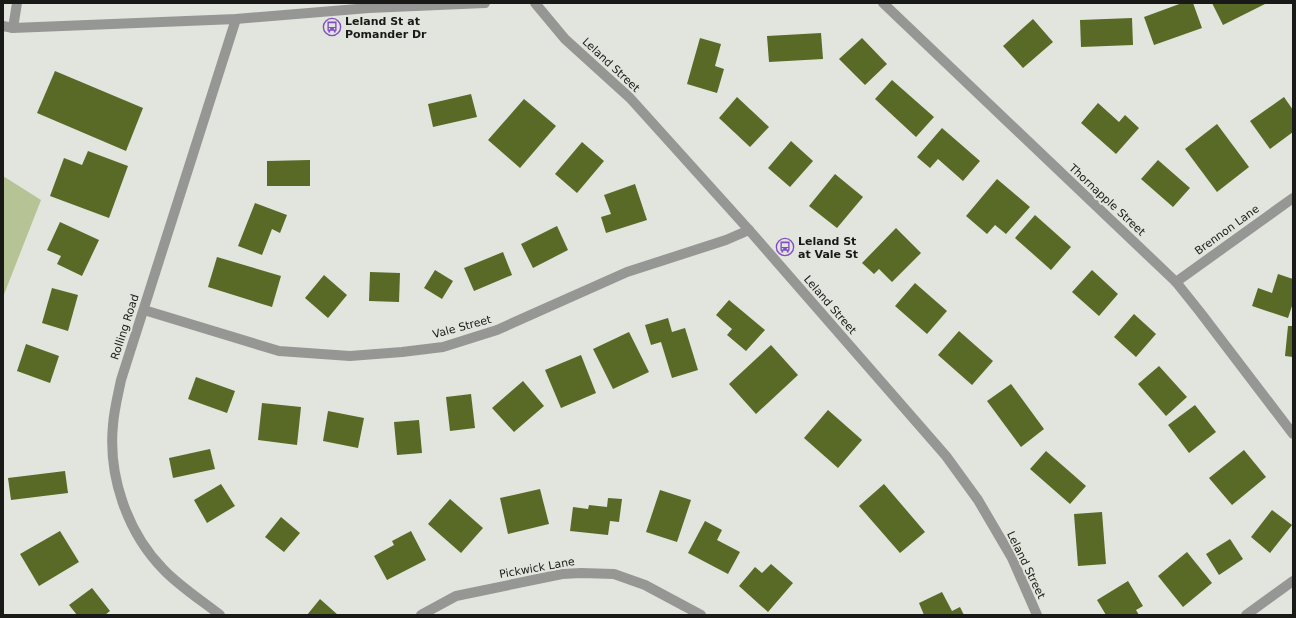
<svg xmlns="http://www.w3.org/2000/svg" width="1296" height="618" font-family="'DejaVu Sans',sans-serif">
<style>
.green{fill:#b6c395}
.building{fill:#596926}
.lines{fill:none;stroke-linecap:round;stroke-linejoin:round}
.street{stroke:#969794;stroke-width:10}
.labels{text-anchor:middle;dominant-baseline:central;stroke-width:4;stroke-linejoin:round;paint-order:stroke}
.poi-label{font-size:11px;font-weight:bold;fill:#191a17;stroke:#e2e5dd;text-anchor:start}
.street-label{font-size:11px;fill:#191a17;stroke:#e2e5dd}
</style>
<rect width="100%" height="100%" fill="#e2e5dd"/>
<path class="green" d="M3,176L41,200L3,297Z"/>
<g class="building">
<path d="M1182,3H1193L1202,28L1154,45L1144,17Z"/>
<path d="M1212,3H1267L1223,25Z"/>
<path d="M1132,18L1133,45L1081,47L1080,20Z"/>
<path d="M1033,19L1053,42L1023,68L1003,46Z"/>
<path d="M821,33L823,59L769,62L767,36Z"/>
<path d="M700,38L721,44L715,66L724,69L717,93L687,84Z"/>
<path d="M862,38L887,64L865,85L839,59Z"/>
<path d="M55,71L143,108L126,151L37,113Z"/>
<path d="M892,80L934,117L916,137L875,99Z"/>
<path d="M471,94L477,117L433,127L428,104Z"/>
<path d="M737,97L769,127L750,147L719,118Z"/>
<path d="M1284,97L1293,110V132L1270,149L1250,121Z"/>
<path d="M524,99L556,126L520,168L488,140Z"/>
<path d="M1098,103L1119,122L1125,115L1139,128L1116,154L1081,123Z"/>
<path d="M1217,124L1249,167L1217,192L1185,149Z"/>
<path d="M942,128L980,161L963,181L938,159L930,168L917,157Z"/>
<path d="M791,141L813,161L790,187L768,168Z"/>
<path d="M582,142L604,161L577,193L555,174Z"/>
<path d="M88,151L128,166L109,218L50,196L64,158L82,165Z"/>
<path d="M310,160V186H267V161Z"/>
<path d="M1158,160L1190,188L1173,207L1141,179Z"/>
<path d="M835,174L863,197L837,228L809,206Z"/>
<path d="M997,179L1030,207L1006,234L995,225L987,234L966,216Z"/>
<path d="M635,184L647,220L606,233L601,217L611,214L604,195Z"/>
<path d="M255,203L287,215L280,233L272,229L262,255L238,246Z"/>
<path d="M1035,215L1071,247L1051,270L1015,238Z"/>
<path d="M60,222L99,240L82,276L57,264L61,256L47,250Z"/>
<path d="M557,226L568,250L533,268L521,244Z"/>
<path d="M896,228L921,253L892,282L879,269L874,274L862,263Z"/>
<path d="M503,252L512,275L474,291L464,268Z"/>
<path d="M217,257L281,276L272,307L208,287Z"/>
<path d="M435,270L453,281L442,299L424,288Z"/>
<path d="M1092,270L1118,294L1099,316L1072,292Z"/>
<path d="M370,272L400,273L399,302L369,301Z"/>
<path d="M1278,274L1293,279V303L1288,318L1252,306L1258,288L1272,293Z"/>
<path d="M324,275L347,295L328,318L305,298Z"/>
<path d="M915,283L947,311L927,334L895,306Z"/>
<path d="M52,288L78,295L68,331L42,323Z"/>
<path d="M729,300L765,330L746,351L727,335L732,329L716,315Z"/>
<path d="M1134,314L1156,334L1136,357L1114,337Z"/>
<path d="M668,318L672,332L685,328L698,370L672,378L661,342L651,345L645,325Z"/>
<path d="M1288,326H1293V357L1285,356Z"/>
<path d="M959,331L993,361L972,385L938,355Z"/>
<path d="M629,332L649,372L613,389L593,349Z"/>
<path d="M26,344L59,356L50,383L17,371Z"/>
<path d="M771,345L798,375L756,414L729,384Z"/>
<path d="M581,355L596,393L561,408L545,370Z"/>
<path d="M1159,366L1187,397L1166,416L1138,384Z"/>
<path d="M196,377L235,391L227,413L188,399Z"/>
<path d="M523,381L544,406L514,432L492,408Z"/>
<path d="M1011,384L1044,429L1021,447L987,401Z"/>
<path d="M471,394L475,428L450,431L446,397Z"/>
<path d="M262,403L301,407L297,445L258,440Z"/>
<path d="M1195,405L1216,432L1189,453L1168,425Z"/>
<path d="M828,410L862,440L838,468L804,438Z"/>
<path d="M328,411L364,418L358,448L323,441Z"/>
<path d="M419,420L422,453L397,455L394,422Z"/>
<path d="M210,449L215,469L173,478L169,458Z"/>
<path d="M1244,450L1266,477L1232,505L1209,478Z"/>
<path d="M1046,451L1086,486L1070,504L1030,469Z"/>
<path d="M65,471L68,493L11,500L8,478Z"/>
<path d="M221,484L235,506L207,523L194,500Z"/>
<path d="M884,484L925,532L900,553L859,506Z"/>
<path d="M540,489L549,524L508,534L500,498Z"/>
<path d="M660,490L691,500L677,542L646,532Z"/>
<path d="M608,498L622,499L619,522L610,521L608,535L570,531L573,507L588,509L589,505L607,507Z"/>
<path d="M450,499L483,528L461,553L428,524Z"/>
<path d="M1272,510L1292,525L1270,553L1251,537Z"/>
<path d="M1102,512L1106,564L1078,566L1074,514Z"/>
<path d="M281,517L300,533L284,552L265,537Z"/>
<path d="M705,521L722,530L717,540L740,552L728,574L688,553Z"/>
<path d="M60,531L79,562L39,586L20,554Z"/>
<path d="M411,531L426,560L387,580L374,556L394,545L392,541Z"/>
<path d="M1230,539L1243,559L1219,575L1206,554Z"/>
<path d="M1187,552L1212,583L1183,607L1158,576Z"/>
<path d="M771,564L793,583L768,612L739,586L755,567L762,573Z"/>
<path d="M1128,581L1143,606L1136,610L1139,615H1106L1097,600Z"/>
<path d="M92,588L110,611L105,615H77L69,605Z"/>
<path d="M942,592L952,611L960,607L964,615H924L919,603Z"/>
<path d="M320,599L338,615H307Z"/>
</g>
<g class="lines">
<g class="street">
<path d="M535,3L565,39L630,98L749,230L946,456L978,500L1012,558L1037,615"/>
<path d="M883,3L1176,282L1200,312L1293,434"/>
<path d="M3,26L13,28L236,19L369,8L485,3"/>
<path d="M13,28L17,3"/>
<path d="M1176,282L1293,198"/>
<path d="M144,310L279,351L350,356L402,352L443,347L497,330L627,272L726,240L749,230"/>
<path d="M220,615C201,600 179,586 163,569C127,532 108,476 113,425C114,410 118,395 121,380L236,19"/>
<path d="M421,615L456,596L562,574L581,573L614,574L645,585L701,615"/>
<path d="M1246,615L1293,581"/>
</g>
</g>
<defs>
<symbol id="bus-ring" viewBox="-11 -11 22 22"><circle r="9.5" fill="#e2e5dd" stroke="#824ec5" stroke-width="1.5"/><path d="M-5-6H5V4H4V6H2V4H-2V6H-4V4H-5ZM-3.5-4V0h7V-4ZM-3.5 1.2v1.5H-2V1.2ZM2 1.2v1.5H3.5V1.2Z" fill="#824ec5"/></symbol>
</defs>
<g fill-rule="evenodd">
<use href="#bus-ring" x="322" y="17" width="20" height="20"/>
<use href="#bus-ring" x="775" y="237" width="20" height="20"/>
</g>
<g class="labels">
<g class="poi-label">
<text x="345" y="21">Leland St at<tspan x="345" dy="13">Pomander Dr</tspan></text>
<text x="798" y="241">Leland St<tspan x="798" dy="13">at Vale St</tspan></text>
</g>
<g class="street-label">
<text transform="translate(611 65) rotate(43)">Leland Street</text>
<text transform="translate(1107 200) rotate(43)">Thornapple Street</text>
<text transform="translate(1227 230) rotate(-36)">Brennon Lane</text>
<text transform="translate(830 305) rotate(49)">Leland Street</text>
<text transform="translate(125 327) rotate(-72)">Rolling Road</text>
<text transform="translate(462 327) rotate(-15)">Vale Street</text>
<text transform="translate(1026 565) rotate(64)">Leland Street</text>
<text transform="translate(537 568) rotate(-10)">Pickwick Lane</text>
</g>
</g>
<rect width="1296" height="618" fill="none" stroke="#191a17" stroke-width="8"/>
</svg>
